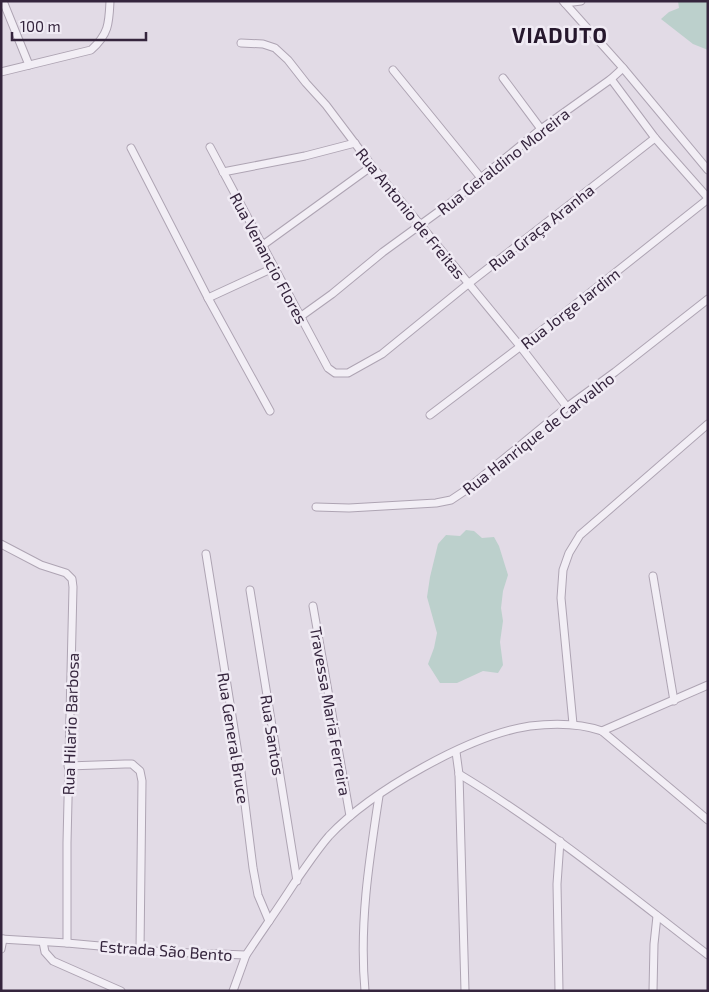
<svg xmlns="http://www.w3.org/2000/svg" width="709" height="992" font-family="'Exo 2',sans-serif">
<style>
.green{fill:#bcd0cc}
.lines{fill:none;stroke-linecap:round;stroke-linejoin:round}
.minor-casing{stroke:#aea4b3;stroke-width:9}
.minor{stroke:#f2eef5;stroke-width:7}
.labels{text-anchor:middle;dominant-baseline:central;stroke-width:5;stroke-linejoin:round;paint-order:stroke}
.street-label{font-size:16px;fill:#35253d;stroke:#f0ebf4}
.district-label{font-size:21px;font-weight:bold;letter-spacing:1px;fill:#26182d;stroke:#f0ebf4}
</style>
<rect width="100%" height="100%" fill="#e2dbe6"/>
<g class="green">
<path d="M678,1H708V50L693,44L661,19L669,12L679,8Z"/>
<path d="M466,530L474,531L482,538L494,537L499,546L508,575L503,591L501,608L503,621L500,642L503,665L498,673L483,671L457,683H440L428,664L434,648L437,633L427,597L430,577L438,544L446,535L460,536Z"/>
</g>
<g class="lines">
<defs>
<g id="minor">
<path d="M3,1L29,65"/>
<path d="M563,1L623,68L708,170"/>
<path d="M565,3L581,1"/>
<path d="M241,43L263,44L275,48L288,60L306,83L326,105L372,166L520,346L567,407"/>
<path d="M393,70L481,178"/>
<path d="M1,72L91,50C109,34 109,23 110,1"/>
<path d="M503,78L541,129"/>
<path d="M611,79L655,138L708,198"/>
<path d="M210,147L328,368L335,373H348L382,354L468,284L655,138"/>
<path d="M131,148L208,298L270,411"/>
<path d="M223,172L305,156L355,143"/>
<path d="M263,245L372,166"/>
<path d="M208,298L273,268"/>
<path d="M300,317L332,294L383,252L449,204L541,129L611,79L623,68"/>
<path d="M430,415L562,315L708,199"/>
<path d="M316,507L349,508L436,503L451,500L466,490L567,407L615,372L708,299"/>
<path d="M1,544L41,565L66,573L72,579L73,587L67,843V943"/>
<path d="M206,554L241,772L253,868L258,895L269,921"/>
<path d="M653,576L674,701"/>
<path d="M250,590L297,881"/>
<path d="M313,606L350,816"/>
<path d="M573,724L561,598L563,570L569,553L580,535L708,424"/>
<path d="M602,731L708,685"/>
<path d="M456,752L459,774L465,991"/>
<path d="M68,766L125,764H132L140,771L142,781L140,950"/>
<path d="M459,774C547,827 626,892 708,955"/>
<path d="M1,939L67,943L165,952L246,955C262,931 279,907 295,882C306,867 316,851 329,836C371,791 470,735 530,726C555,723 579,723 602,731L708,820"/>
<path d="M43,942L45,952L53,961L121,991"/>
<path d="M1,949L3,939"/>
<path d="M233,991L246,955"/>
<path d="M365,991C359,925 369,861 379,796"/>
<path d="M559,991L557,884L560,841"/>
<path d="M653,991L654,944L657,916"/>
</g>
</defs>
<use href="#minor" class="minor-casing"/>
<use href="#minor" class="minor"/>
</g>
<g class="labels">
<g class="street-label">
<text transform="translate(503 161) rotate(-38)">Rua Geraldino Moreira</text>
<text transform="translate(411 213) rotate(51)">Rua Antonio de Freitas</text>
<text transform="translate(541 227) rotate(-38)">Rua Graça Aranha</text>
<text transform="translate(269 258) rotate(62)">Rua Venancio Flores</text>
<text transform="translate(570 308) rotate(-38)">Rua Jorge Jardim</text>
<text transform="translate(538 433) rotate(-38)">Rua Hanrique de Carvalho</text>
<text transform="translate(331 711) rotate(80)">Travessa Maria Ferreira</text>
<text transform="translate(70 724) rotate(-88)">Rua Hilario Barbosa</text>
<text transform="translate(273 735) rotate(81)">Rua Santos</text>
<text transform="translate(234 738) rotate(81)">Rua General Bruce</text>
<text transform="translate(166 950) rotate(4)">Estrada São Bento</text>
</g>
<g class="district-label">
<text x="560" y="34">VIADUTO</text>
</g>
</g>
<rect width="709" height="992" fill="none" stroke="#35253d" stroke-width="5"/>
<path d="M12 32v8h134v-8" fill="none" stroke="#35253d" stroke-width="2.5"/>
<text x="20" y="32" font-size="15" fill="#35253d" stroke="#f0ebf4" stroke-width="4" paint-order="stroke">100 m</text>
</svg>
